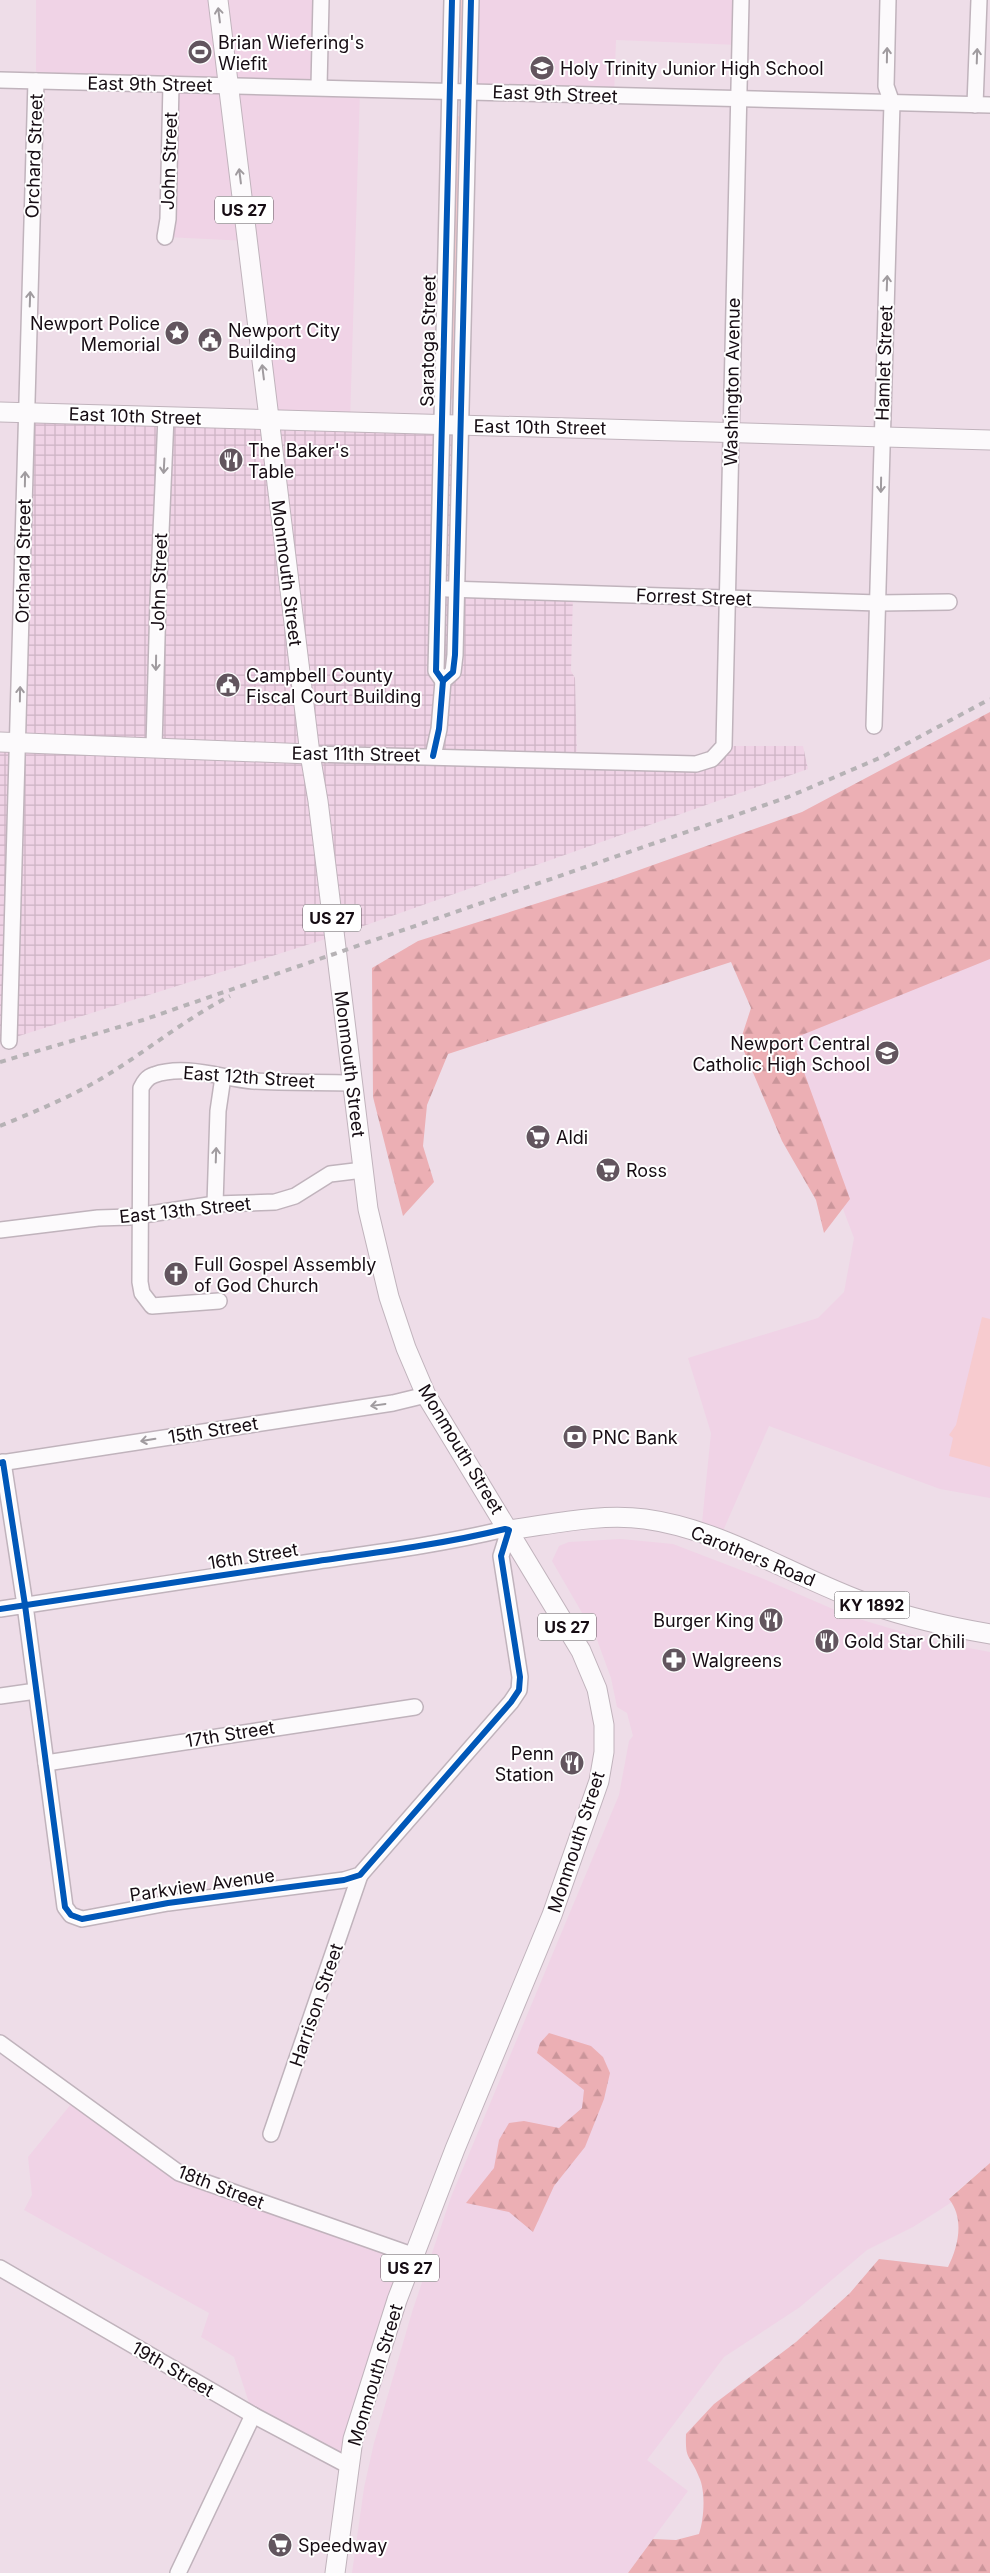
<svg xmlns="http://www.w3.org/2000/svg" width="990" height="2573" font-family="Inter,sans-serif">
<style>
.built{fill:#f0d3e6}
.industrial{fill:url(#industrial-grid)}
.green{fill:#f7cbcf}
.forest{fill:url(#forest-firs)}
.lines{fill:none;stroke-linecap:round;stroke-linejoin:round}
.minor-casing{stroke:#c0b3bc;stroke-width:18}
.major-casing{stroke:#c0b3bc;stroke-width:21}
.minor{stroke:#fcfafc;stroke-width:15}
.major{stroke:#fcfafc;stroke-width:19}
.rail{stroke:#b6b2b5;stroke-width:4;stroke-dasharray:6 6;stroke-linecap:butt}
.cycleway-casing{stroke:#fff;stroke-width:9}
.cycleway{stroke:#0057b8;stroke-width:6}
.oneway{stroke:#a09b9f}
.labels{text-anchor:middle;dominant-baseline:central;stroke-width:4;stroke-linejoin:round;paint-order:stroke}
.shield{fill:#fff;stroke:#5c555a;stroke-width:1}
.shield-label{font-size:16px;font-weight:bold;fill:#160c13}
.poi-label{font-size:18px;fill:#160c13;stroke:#fff;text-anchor:start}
.street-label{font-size:18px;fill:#160c13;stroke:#fff}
</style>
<defs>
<pattern id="industrial-grid" width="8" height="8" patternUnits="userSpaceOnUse" patternTransform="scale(1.25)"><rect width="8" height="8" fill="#f0d3e6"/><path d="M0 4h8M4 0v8" fill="none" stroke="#cdb4c4"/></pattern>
<pattern id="forest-firs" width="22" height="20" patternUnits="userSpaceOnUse" patternTransform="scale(1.25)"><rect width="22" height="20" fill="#ecafb4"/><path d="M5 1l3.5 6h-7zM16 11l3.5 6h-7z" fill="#ca959a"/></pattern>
</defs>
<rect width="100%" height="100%" fill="#eedde8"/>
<g class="built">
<path d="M36,0H321L319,87L360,89L350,423L268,421L248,241L165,237L171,85L36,81Z"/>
<path d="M471,0H741L739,45L616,40L614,96L468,92Z"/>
<path d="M990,731V1498L940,1489L769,1426L719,1540L701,1533L711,1433L688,1358L818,1318L844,1292L854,1238L714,868Z"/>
<path d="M621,1539L673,1544L759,1577L849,1616L936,1642L990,1652V2163L949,2198L952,2202L913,2227L867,2250L800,2307L724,2357L647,2460L688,2491L628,2573H352L364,2488L374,2443L412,2312L451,2197L619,1795L629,1741L633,1736L627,1713L617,1707L611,1678L596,1637L552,1561L559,1546L569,1542Z"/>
<path d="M76,2098L179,2173L415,2256L349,2466L253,2415L234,2357L201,2337L209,2313L24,2210L32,2195L28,2157Z"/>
</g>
<path class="industrial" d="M27,412L460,426L457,590L573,594L571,671L575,678L577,759L696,764L724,746H803L808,769L335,936L0,1042V742L19,743Z"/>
<g class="green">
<path d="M459,0H466L461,69L457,65Z"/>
<path d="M457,115L462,119L455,395L450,401Z"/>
<path d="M982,1317L990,1319V1467L949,1456L953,1438L949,1435L956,1425Z"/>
</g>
<g class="forest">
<path d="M990,712V959L792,1039L850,1199L824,1233L816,1200L782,1141L740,1042L751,1008L731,962L448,1054L427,1105L423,1146L434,1182L403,1216L373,1097L372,968L418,941L611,880L802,812Z"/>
<path d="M549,2033L591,2046L603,2057L610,2073L604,2099L585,2147L554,2186L533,2232L509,2212L466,2203L494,2168L499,2140L509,2123L524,2121L559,2128L582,2108L584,2090L537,2053L540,2043Z"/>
<path d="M990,2163V2573H628L653,2539L676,2540L699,2534C704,2520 706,2491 699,2477C690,2454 685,2462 686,2434L714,2404L796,2342L850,2293L879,2259L948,2267C958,2247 965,2219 949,2199Z"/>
</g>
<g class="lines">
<defs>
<g id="minor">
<path d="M0,80L990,105"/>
<path d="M319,87L321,0"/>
<path d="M975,105L979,0"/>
<path d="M165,237L168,219L171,84"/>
<path d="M447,589L878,603L949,602"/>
<path d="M443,681L436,671L452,0"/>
<path d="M874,726L892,103L886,86L888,0"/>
<path d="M154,747L158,601L166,417"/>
<path d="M310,754L696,764L712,759L724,746L741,0"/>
<path d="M433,756L439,729L443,681L453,672L455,655L471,0"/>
<path d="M9,1041L36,81"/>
<path d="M215,1204L218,1111L223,1077"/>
<path d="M0,1230L98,1218L130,1217L215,1204L275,1202L295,1196L330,1174L363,1170"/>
<path d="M219,1301L152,1306L142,1293L140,1282L141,1088C144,1082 147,1077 154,1075C185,1064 221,1078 253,1081C286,1083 319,1082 352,1083"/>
<path d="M0,1463L393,1403L426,1395"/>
<path d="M0,1609C106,1592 212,1577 318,1561C381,1552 443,1544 505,1529L509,1530L501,1556L520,1677L519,1690L511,1702L360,1875L344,1880L168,1903L82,1919L71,1915L65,1907L25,1605L3,1462"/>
<path d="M0,1696L36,1691"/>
<path d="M46,1763L415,1707"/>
<path d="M0,2043L179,2173L415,2256"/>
<path d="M271,2134L360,1875"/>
<path d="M0,2268L253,2415L349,2466"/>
<path d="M178,2573L253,2415"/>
</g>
<g id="major">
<path d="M218,0L310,754L318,801L368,1209L389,1297L406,1348L426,1395L581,1651L597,1689L604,1725V1752L599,1781L552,1915L455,2149L397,2300L353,2439L335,2573"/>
<path d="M0,412L990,440"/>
<path d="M0,742L310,754"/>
<path d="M509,1530C554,1524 600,1513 645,1519C726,1530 796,1579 872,1605C910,1618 950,1627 990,1634"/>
</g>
</defs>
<use href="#minor" class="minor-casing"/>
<use href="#major" class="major-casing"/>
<use href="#minor" class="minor"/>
<use href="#major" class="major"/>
<g class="rail">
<path d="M0,1062L143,1020L788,797L882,757L990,699"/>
<path d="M0,1126C36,1111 71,1097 104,1077C147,1051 185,1019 230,996"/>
</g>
<defs>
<g id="cycleway">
<path d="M443,681L436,671L452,0"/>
<path d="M433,756L439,729L443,681L453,672L455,655L471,0"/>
<path d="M0,1463L3,1462L25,1605L65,1907L71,1915L82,1919L168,1903L344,1880L360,1875L511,1702L519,1690L520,1677L501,1556L509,1530L505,1529C443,1544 381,1552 318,1561C212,1577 106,1592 0,1609"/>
</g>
</defs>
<use href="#cycleway" class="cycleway-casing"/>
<use href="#cycleway" class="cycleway"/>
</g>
<defs><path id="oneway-shaft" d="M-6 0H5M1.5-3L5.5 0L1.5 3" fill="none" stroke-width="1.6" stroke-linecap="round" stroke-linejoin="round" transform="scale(1.25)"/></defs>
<g class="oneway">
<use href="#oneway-shaft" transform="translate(219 15) rotate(-97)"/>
<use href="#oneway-shaft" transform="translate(887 55) rotate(-89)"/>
<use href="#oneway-shaft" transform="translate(977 56) rotate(-88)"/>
<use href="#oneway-shaft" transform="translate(240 176) rotate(-97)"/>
<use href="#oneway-shaft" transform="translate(887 283) rotate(-88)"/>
<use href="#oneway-shaft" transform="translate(30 299) rotate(-88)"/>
<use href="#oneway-shaft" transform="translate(263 372) rotate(-97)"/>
<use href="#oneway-shaft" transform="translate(164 466) rotate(93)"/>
<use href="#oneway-shaft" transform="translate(25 479) rotate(-89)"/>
<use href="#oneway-shaft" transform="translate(881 485) rotate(91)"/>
<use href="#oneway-shaft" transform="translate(156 663) rotate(91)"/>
<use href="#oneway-shaft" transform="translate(20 694) rotate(-89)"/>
<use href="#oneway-shaft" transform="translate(216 1155) rotate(-88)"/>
<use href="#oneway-shaft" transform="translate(378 1405) rotate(172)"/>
<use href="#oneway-shaft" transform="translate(148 1440) rotate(171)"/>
</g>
<defs>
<symbol id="stadium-disc" viewBox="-11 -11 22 22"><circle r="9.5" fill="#62555e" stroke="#fff"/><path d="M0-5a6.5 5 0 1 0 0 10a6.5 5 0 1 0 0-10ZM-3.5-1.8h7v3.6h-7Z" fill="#fff"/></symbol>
<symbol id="school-disc" viewBox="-11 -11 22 22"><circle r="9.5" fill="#62555e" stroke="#fff"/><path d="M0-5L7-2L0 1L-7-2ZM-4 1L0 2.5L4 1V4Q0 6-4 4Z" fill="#fff"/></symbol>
<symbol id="sight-disc" viewBox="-11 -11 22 22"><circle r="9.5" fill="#62555e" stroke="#fff"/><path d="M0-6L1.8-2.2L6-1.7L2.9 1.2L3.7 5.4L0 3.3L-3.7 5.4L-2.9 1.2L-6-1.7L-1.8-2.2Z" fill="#fff"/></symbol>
<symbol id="civic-disc" viewBox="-11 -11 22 22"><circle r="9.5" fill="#62555e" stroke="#fff"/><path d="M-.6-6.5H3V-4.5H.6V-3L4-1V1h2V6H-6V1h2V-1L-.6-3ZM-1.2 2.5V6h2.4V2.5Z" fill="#fff"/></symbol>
<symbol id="restaurant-disc" viewBox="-11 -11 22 22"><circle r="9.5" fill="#62555e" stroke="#fff"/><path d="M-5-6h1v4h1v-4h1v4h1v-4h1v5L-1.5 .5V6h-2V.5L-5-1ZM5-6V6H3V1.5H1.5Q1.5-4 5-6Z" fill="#fff"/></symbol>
<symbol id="supermarket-disc" viewBox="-11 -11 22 22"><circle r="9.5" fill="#62555e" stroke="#fff"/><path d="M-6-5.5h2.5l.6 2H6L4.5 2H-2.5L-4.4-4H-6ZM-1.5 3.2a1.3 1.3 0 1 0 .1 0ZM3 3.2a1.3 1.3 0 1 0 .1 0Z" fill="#fff"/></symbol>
<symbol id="church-disc" viewBox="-11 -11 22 22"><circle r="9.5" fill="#62555e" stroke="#fff"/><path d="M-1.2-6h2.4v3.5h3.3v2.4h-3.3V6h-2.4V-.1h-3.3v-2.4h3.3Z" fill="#fff"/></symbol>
<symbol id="bank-disc" viewBox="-11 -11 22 22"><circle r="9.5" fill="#62555e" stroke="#fff"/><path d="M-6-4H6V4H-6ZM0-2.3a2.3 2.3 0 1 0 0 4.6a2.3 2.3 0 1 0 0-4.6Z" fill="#fff"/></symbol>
<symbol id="pharmacy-disc" viewBox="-11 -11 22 22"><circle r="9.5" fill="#62555e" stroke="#fff"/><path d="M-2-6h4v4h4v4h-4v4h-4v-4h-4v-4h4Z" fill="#fff"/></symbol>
</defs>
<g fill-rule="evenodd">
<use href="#stadium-disc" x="186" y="38" width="28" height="28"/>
<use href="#school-disc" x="528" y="54" width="28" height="28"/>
<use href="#sight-disc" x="163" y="319" width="28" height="28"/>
<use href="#civic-disc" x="196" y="326" width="28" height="28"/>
<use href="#restaurant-disc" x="217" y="446" width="28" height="28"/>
<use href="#civic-disc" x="214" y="671" width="28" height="28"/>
<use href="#school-disc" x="873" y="1039" width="28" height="28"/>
<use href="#supermarket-disc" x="524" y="1123" width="28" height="28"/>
<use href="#supermarket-disc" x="594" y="1156" width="28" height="28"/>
<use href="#church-disc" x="162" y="1260" width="28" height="28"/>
<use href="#bank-disc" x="561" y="1423" width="28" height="28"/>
<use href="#restaurant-disc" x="757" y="1606" width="28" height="28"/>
<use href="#restaurant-disc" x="813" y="1627" width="28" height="28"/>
<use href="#pharmacy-disc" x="660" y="1646" width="28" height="28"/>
<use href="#restaurant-disc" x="558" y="1749" width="28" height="28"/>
<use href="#supermarket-disc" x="266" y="2531" width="28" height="28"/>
</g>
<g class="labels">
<g class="shield">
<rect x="215" y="196.5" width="58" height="27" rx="4"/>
<rect x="303" y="904.5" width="58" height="27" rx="4"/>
<rect x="834.5" y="1591.5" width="75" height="27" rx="4"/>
<rect x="538" y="1613.5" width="58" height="27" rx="4"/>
<rect x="381" y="2254.5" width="58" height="27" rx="4"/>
</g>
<g class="shield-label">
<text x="244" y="210">US 27</text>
<text x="332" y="918">US 27</text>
<text x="872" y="1605">KY 1892</text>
<text x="567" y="1627">US 27</text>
<text x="410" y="2268">US 27</text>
</g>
<g class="poi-label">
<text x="218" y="42">Brian Wiefering's<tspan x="218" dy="21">Wiefit</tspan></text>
<text x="560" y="68">Holy Trinity Junior High School</text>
<text x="160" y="323" text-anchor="end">Newport Police<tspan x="160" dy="21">Memorial</tspan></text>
<text x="228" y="330">Newport City<tspan x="228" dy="21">Building</tspan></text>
<text x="248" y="450">The Baker's<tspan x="248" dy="21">Table</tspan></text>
<text x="246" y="675">Campbell County<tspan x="246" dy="21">Fiscal Court Building</tspan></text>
<text x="870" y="1043" text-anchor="end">Newport Central<tspan x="870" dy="21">Catholic High School</tspan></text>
<text x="556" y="1137">Aldi</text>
<text x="626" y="1170">Ross</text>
<text x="194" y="1264">Full Gospel Assembly<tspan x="194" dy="21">of God Church</tspan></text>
<text x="592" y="1437">PNC Bank</text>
<text x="754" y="1620" text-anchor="end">Burger King</text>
<text x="844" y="1641">Gold Star Chili</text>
<text x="692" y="1660">Walgreens</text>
<text x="554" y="1753" text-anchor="end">Penn<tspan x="554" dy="21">Station</tspan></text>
<text x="298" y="2545">Speedway</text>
</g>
<g class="street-label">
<text transform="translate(150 84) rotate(1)">East 9th Street</text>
<text transform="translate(555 94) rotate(2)">East 9th Street</text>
<text transform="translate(34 156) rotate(-88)">Orchard Street</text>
<text transform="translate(169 161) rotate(-88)">John Street</text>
<text transform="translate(428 341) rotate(-89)">Saratoga Street</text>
<text transform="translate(884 363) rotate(-88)">Hamlet Street</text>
<text transform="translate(732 382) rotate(-89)">Washington Avenue</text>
<text transform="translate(135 416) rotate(2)">East 10th Street</text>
<text transform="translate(540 427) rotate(1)">East 10th Street</text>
<text transform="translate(23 561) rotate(-89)">Orchard Street</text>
<text transform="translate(287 573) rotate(83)">Monmouth Street</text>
<text transform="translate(159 582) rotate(-88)">John Street</text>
<text transform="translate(694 597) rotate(2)">Forrest Street</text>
<text transform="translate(356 754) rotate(1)">East 11th Street</text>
<text transform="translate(350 1064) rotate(83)">Monmouth Street</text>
<text transform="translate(249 1077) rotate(4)">East 12th Street</text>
<text transform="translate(185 1210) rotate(-6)">East 13th Street</text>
<text transform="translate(213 1430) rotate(-9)">15th Street</text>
<text transform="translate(461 1449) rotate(59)">Monmouth Street</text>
<text transform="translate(253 1556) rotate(-9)">16th Street</text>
<text transform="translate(753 1556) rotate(22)">Carothers Road</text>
<text transform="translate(230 1734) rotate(-9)">17th Street</text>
<text transform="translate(576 1842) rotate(-72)">Monmouth Street</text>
<text transform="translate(202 1885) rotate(-8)">Parkview Avenue</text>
<text transform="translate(316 2005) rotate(-71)">Harrison Street</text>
<text transform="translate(221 2187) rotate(21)">18th Street</text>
<text transform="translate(173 2369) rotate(30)">19th Street</text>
<text transform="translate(375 2375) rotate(-73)">Monmouth Street</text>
</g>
</g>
</svg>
